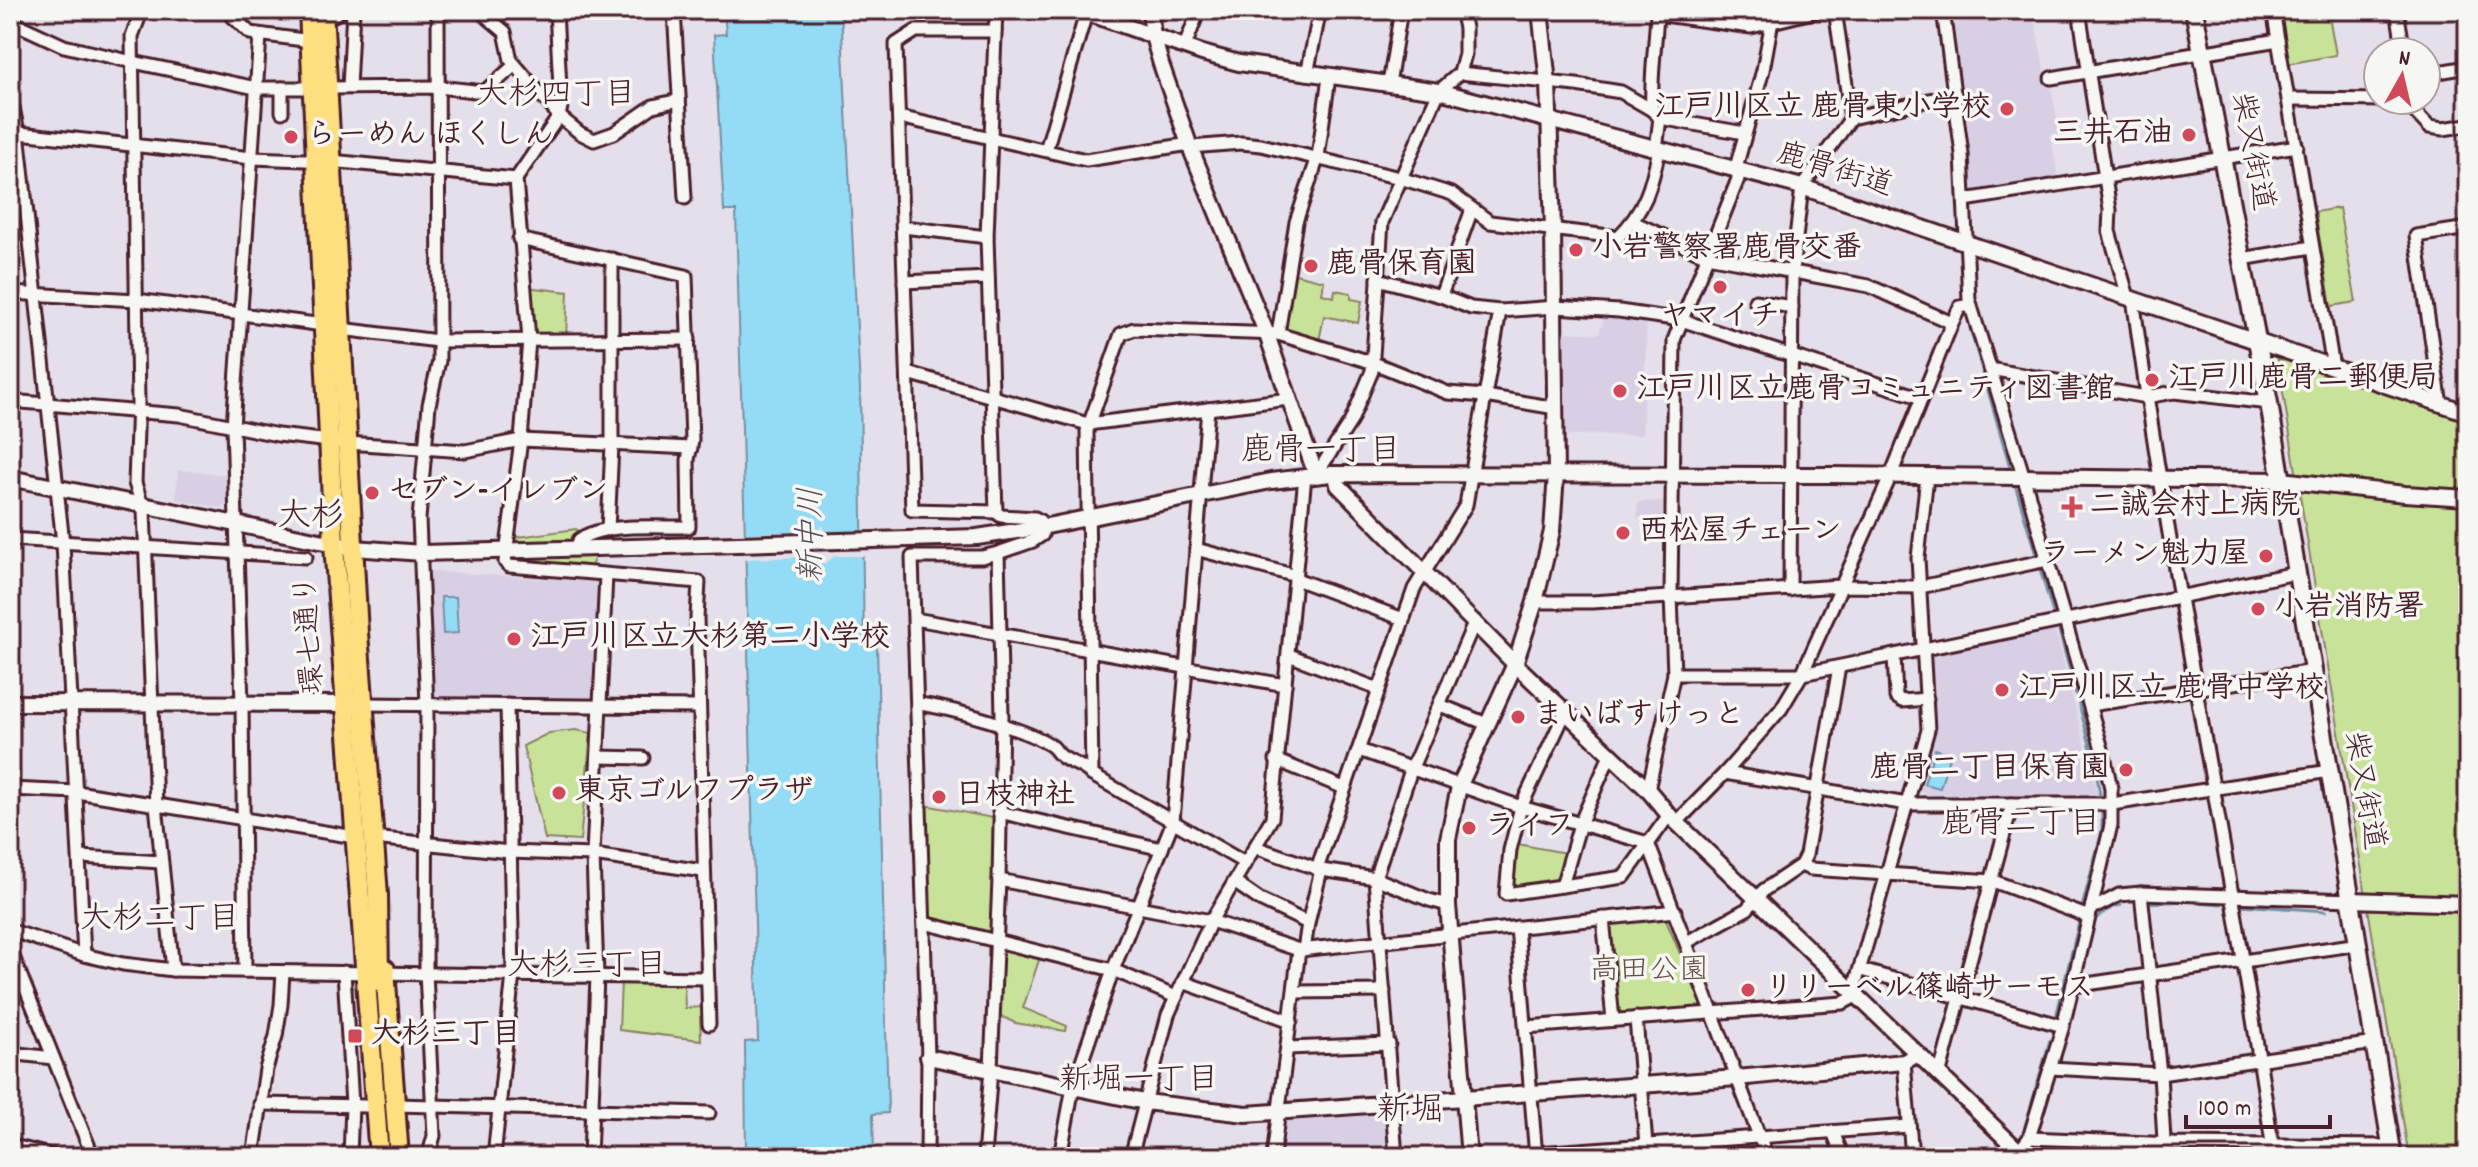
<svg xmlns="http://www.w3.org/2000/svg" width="2478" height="1167" font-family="Dekko,'Klee One',sans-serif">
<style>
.built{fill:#d8cfe5}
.green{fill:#c8e399;stroke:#898162;stroke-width:2}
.water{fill:#94dcf5;stroke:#7690a4;stroke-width:2}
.pier{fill:#e4dfea}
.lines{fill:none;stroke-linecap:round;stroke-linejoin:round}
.stream{stroke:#7690a4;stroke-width:3}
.minor-casing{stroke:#4a1f2b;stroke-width:17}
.tertiary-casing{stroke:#4a1f2b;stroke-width:20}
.secondary-casing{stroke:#4a1f2b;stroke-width:22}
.primary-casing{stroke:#4a1f2b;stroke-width:24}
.minor{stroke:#f6f6f2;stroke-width:11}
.tertiary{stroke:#f6f6f2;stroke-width:14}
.secondary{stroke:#f6f6f2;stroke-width:16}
.primary{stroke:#fedf80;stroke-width:18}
.poi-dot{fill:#d1495b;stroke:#f6f6f2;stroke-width:3}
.labels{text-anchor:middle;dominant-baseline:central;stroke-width:7;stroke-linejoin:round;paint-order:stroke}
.poi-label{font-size:30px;font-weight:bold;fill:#4a1f2b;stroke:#f6f6f2;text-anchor:start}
.street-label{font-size:30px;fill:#4a1f2b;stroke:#f6f6f2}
.park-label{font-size:30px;fill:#6a5046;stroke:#f6f6f2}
.neighbourhood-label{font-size:32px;fill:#4a1f2b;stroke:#f6f6f2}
.water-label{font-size:32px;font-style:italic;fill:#5c4e5e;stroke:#f6f6f2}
.quarter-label{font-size:34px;fill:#4a1f2b;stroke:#f6f6f2}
</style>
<rect width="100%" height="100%" fill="#e4dfea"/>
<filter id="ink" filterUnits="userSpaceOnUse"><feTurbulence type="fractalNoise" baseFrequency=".0125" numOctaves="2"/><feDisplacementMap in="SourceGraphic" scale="16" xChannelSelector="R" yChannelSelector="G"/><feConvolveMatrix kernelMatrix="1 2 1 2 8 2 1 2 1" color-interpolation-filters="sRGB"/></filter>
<g filter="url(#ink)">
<g class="built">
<path d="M1983,10H2033L2045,74L2049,76L2051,85L2059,132L2050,134L2059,181L1972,194L1969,192L1950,24L1984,18Z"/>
<path d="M1605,314L1647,319L1642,435H1563L1565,332L1599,334Z"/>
<path d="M178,470L231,475V500L222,508L176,499Z"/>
<path d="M1643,501L1663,502L1662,519L1637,517L1638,503Z"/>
<path d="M426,571L600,582L593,697H435Z"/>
<path d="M2055,629L2098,795L2095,799H1944L1918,790L1936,722L1931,658L1934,654Z"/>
<path d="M1382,1111L1386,1115L1390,1157H1278L1281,1123L1290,1117Z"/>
</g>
<g class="green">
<path d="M2277,10H2328L2336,55L2287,64Z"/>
<path d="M2339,208L2356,302L2331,306L2315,212Z"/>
<path d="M1291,273L1324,281L1322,294L1334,297L1335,290L1351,293V299L1362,301L1358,323L1324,316L1319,341L1285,332L1283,328Z"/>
<path d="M526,287L568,292L566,338L530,339Z"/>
<path d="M2277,356L2468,421V1157H2409Z"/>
<path d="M576,529L582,533L570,543L514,544L511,538Z"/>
<path d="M596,554L590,569L508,561L510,555Z"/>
<path d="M576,730L591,733L580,841L545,839L523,746L549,733Z"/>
<path d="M925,805L993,818L992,930L987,935L933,922L927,917Z"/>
<path d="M1517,844L1566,853L1558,881L1511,890Z"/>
<path d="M1665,918L1703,1008L1617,1014L1606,925Z"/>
<path d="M1004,949L1040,957L1023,1008L1067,1026L1066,1031L1015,1023L999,1015L1001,952Z"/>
<path d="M621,981L684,984L685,1008L704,1007V1017H700L701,1040L619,1030Z"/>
</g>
<g class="water">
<path d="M724,10H841L860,389L864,645H877L888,1113L873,1114L874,1157H746L745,1042L758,1041C750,764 745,488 736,211H724L714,35L726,34Z"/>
<path d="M441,597H456L458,633L443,634Z"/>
<path d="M1935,749L1950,754L1940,788L1924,784Z"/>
</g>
<path class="pier" d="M822,525L826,531H864L865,556H835L824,564L810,557L743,559V533L819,532Z"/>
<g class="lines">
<g class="stream">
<path d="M1970,328L2012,474"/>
<path d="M2014,481L2037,558"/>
<path d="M2039,566L2055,620"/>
<path d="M2058,627L2095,763L2101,802"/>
<path d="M2147,903L2186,901L2221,904"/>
<path d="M2240,905L2326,911"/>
<path d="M2081,911L2102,831V809"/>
<path d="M2093,920L2113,907L2121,905"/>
<path d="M2056,1017L2080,918"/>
<path d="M2025,1127L2050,1040"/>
</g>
<defs>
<g id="minor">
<path d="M142,10L132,36L138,403L135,483L144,511L156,805L173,970"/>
<path d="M226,10L250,33L311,41"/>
<path d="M479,10L505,32L511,60L559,116L580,133L594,140L614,133L653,106L679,100"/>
<path d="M674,10L685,198"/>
<path d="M1943,10L1962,154L1969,300L2021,468L2104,756L2111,788V825L2063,1026L2029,1138L2019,1151L2000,1157"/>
<path d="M2079,10L2110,210L2109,231L2128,297"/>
<path d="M2273,10L2333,367"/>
<path d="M2397,10L2404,52"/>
<path d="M1657,14L1751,27L1821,10"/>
<path d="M323,16L334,15L341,10"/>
<path d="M10,21L64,46L133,62L256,88H314"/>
<path d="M995,31H916L896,44L912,510L996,512"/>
<path d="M1185,46L1199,10"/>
<path d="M1460,73L1576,85L1621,92L1652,110"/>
<path d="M1307,74L1320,10"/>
<path d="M2426,74L2468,67"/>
<path d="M2051,78L2278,40"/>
<path d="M1389,84L1401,10"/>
<path d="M349,87L353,10"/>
<path d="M282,88V112"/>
<path d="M326,88L438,87L484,92L515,65"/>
<path d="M10,93L18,132L63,543L84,955"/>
<path d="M2289,99L2391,100L2412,109L2429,127L2443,129L2468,125"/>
<path d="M899,117L1086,160L1190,144"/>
<path d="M1660,118L1744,133"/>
<path d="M1851,118L1955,94"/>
<path d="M10,132L252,158L331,161L516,179L529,340L521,440L505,562L509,566L699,582L697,618L709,1024"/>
<path d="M1190,147L1241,143L1261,145L1400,178L1452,194L1490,222L1618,237C1645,211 1652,185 1659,149"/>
<path d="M1656,149L1660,118L1652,110C1650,78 1656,43 1657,10"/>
<path d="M1046,150L1087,10"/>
<path d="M516,179L559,116L561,107L556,10"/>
<path d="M1965,200L2297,146"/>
<path d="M1633,222L1707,256L1869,286L1952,323"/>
<path d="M903,227L987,237"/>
<path d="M519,239L686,276L692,440L688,460L689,527C660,528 602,522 579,540V547"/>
<path d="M2242,259L2312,247"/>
<path d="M1378,279L1441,296L1471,308L1500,311L1555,307L1619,311L1681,320L1922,398"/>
<path d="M904,282L988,278"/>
<path d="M10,293L137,300L323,325"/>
<path d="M1441,296L1472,209"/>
<path d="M2133,298C2172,586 2233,870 2274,1157"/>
<path d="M1755,301L1792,307"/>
<path d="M341,329L438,341L689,339"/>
<path d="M1278,334L1296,222L1318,157L1329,77"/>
<path d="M1990,369L2146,397L2174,392L2269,403"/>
<path d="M908,373L1088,424L1208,409"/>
<path d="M10,401L179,415L278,435L347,443L465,451L521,440L691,448"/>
<path d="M2441,405L2416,236L2468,228"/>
<path d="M1316,475L1351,421L1372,371L1382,222L1439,91L1460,73L1465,54V28L1461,10"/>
<path d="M608,530L612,445V259"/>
<path d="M10,539L306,557"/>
<path d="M1196,549L1296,576"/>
<path d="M1296,579L1403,619"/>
<path d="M1790,590L1792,272L1802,187L1851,118L1835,10"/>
<path d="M1535,602H1592L1840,586L1920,587L2047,560"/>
<path d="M915,619L1285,685"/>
<path d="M1289,655L1378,689"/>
<path d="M1894,656L1896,697L1902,701L1927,699"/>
<path d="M1674,674H1802L2296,573"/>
<path d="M362,704L699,707"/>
<path d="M918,704C946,707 1031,730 1053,747C1056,750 1058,754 1061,756C1071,764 1082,764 1092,775L1245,863"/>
<path d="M1440,705L1487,724"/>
<path d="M2090,705L2313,671"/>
<path d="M1565,713L1521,807L1648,843"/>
<path d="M1359,750L1521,807L1510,850L1506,894L1624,877L1669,815"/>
<path d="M598,757L643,758"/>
<path d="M1276,760L1344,788"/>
<path d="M1725,773L1907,804H2112L2330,771"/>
<path d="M1092,775L1087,431L1121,334L1134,329L1278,334L1374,363L1448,393L1485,396L1556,408"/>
<path d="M10,789L77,792L355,837"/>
<path d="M1648,790L1674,674L1671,596L1674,340L1738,179L1737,164L1763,70L1772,21"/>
<path d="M999,812L1162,849"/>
<path d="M1677,822L1725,773L1781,709L1802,674L1891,475L1952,323L1960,307L1971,305"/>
<path d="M373,838L510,852L593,855L703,871"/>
<path d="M1648,843L1767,1157"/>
<path d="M1255,847L1321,870L1375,878L1429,900L1448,905"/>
<path d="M80,857L161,862"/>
<path d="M1801,865L1810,869L1993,881L2089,917"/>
<path d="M1317,869L1414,589L1466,505L1500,311"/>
<path d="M999,880L1211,921L1299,950L1675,911"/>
<path d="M1234,882L1260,900L1308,923"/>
<path d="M1562,886L1580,824L1610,755"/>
<path d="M2141,893L2160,1074L2165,1157"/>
<path d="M2092,905L2098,906L2119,895L2141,893L2352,900"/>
<path d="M1603,918L1613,1020"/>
<path d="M924,923L1113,970L1176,997"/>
<path d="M1517,927L1536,1157"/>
<path d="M10,930L84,955L123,964L173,970L706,978"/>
<path d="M1687,942L1747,909L1764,890L1801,865L1806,855L1839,667"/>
<path d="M10,949L93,1157"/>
<path d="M1304,950L1308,923L1321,870"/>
<path d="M1861,970L2063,1026"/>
<path d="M245,971L242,704L233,427L260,36"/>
<path d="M344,972L352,1105L350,1157"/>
<path d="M1183,982L1291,1021"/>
<path d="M2073,984L2080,985L2359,944"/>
<path d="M1295,992L1384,991"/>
<path d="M1853,992L1928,730L1918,558L1927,476"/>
<path d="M1636,1018L1646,1145"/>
<path d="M1526,1027L1843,1003L1856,996"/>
<path d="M1288,1048L1389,1044"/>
<path d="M10,1053L53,1058"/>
<path d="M1904,1062L1912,1157"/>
<path d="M2050,1068L2160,1074L2375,1043"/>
<path d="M1939,1076L2012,804"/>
<path d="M260,1104L366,1106"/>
<path d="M396,1105L709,1113"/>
<path d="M1833,1132L1843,1157"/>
<path d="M2029,1138L2174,1144L2391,1146"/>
<path d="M10,1145L57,1157"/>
<path d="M1537,1153L1909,1126"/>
<path d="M79,1157L92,1155"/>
<path d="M253,1157L266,1069L276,1036L281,1005L283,972"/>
<path d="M428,1157L434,1136L426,972L427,705L419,519L429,405L439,361L438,10"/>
<path d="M494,1157L513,974L507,705"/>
<path d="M590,1157L597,976L593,855L606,575"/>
<path d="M927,1157L928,1057L912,557H982L998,553"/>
<path d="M984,1157L991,1069L999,880L1002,716L998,553L1033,541L1042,535L1040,521L1035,518L1001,516L996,512L987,237L996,10"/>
<path d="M1060,1157L1073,1087L1113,970L1173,821L1208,409L1289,399"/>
<path d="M1131,1157L1168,1015L1211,921L1272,818L1305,476"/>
<path d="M1273,1157L1299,950"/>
<path d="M1396,1157L1375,878L1411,770L1475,621"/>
</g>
<g id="tertiary">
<path d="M1079,10L1202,53L1239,63L1439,91L1802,187L2468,413"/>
<path d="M1150,10L1153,36L1161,64L1190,147L1266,332L1316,475"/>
<path d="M1336,474L1338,485L1515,664L1648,790L1669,815L2025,1157"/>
<path d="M10,478L354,548L422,553L977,537L1042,527L1271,481L1331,474L1830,475L2281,480L2405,494L2468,498"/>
<path d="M10,703L354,704"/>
<path d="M2352,900L2468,904"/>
<path d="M928,1057L1145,1102L1246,1114L1737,1078L1904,1062L1916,1055"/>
<path d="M1469,1157L1448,905V839L1459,787L1515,664L1535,602L1552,531L1556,474L1553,229L1548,83L1540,10"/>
</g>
<path id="secondary" d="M2194,10L2269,403L2393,1157"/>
<g id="primary">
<path d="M309,10L334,544L379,1157"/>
<path d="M323,10L358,633L378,895L379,981"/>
<path d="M385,969L399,1157"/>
</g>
</defs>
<use href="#minor" class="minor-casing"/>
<use href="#tertiary" class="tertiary-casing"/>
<use href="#secondary" class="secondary-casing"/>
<use href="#primary" class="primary-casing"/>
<use href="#minor" class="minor"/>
<use href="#tertiary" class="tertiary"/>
<use href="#secondary" class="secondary"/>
<use href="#primary" class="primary"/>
</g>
</g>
<g class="poi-dot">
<circle cx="2007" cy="109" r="8"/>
<circle cx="2189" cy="135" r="8"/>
<circle cx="291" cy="137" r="8"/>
<circle cx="1576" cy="250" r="8"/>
<circle cx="1311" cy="266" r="8"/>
<circle cx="1720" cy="287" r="8"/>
<circle cx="2152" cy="380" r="8"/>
<circle cx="1620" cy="391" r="8"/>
<circle cx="372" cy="493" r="8"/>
<path d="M2068 495h8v8h8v8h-8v8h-8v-8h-8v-8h8z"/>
<circle cx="1623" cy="533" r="8"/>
<circle cx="2266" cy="556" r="8"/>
<circle cx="2258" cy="609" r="8"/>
<circle cx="514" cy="639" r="8"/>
<circle cx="2002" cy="690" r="8"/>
<circle cx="1518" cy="717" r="8"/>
<circle cx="2126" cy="770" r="8"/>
<circle cx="559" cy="793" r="8"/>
<circle cx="939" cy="797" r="8"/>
<circle cx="1469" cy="828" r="8"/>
<circle cx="1748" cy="990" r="8"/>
<rect x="347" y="1028" width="16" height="16" rx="4"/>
</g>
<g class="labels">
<g class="poi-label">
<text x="1991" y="109" text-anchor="end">江戸川区立 鹿骨東小学校</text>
<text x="2173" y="135" text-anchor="end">三井石油</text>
<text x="307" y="137">らーめん ほくしん</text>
<text x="1592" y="250">小岩警察署鹿骨交番</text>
<text x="1327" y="266">鹿骨保育園</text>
<text x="1720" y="318" text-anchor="middle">ヤマイチ</text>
<text x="2168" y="380">江戸川鹿骨二郵便局</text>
<text x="1636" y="391">江戸川区立鹿骨コミュニティ図書館</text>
<text x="388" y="493">セブン-イレブン</text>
<text x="2090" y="507">二誠会村上病院</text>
<text x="1639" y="533">西松屋チェーン</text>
<text x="2250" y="556" text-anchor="end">ラーメン魁力屋</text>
<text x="2274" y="609">小岩消防署</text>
<text x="530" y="639">江戸川区立大杉第二小学校</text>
<text x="2018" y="690">江戸川区立 鹿骨中学校</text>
<text x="1534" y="717">まいばすけっと</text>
<text x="2110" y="770" text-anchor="end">鹿骨二丁目保育園</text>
<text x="575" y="793">東京ゴルフプラザ</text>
<text x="955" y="797">日枝神社</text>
<text x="1485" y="828">ライフ</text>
<text x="1764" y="990">リリーベル篠崎サーモス</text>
<text x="371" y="1036">大杉三丁目</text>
</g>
<g class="street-label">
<text transform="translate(2250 152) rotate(79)">柴又街道</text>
<text transform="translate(1834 172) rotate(17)">鹿骨街道</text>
<text transform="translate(312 634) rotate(-94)">環七通り</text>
<text transform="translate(2362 791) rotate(80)">柴又街道</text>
</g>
<g class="park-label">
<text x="1649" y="972">高田公園</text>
</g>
<g class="neighbourhood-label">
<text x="556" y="97">大杉四丁目</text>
<text x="1321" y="453">鹿骨一丁目</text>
<text x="2021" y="826">鹿骨二丁目</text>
<text x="160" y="921">大杉二丁目</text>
<text x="587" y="968">大杉三丁目</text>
<text x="1139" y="1082">新堀一丁目</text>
</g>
<g class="water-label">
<text transform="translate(814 535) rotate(-90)">新中川</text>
</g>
<g class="quarter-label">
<text x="311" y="518">大杉</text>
<text x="1410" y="1112">新堀</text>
</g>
</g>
<rect width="2478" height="1167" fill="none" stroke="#f6f6f2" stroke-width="40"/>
<rect x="20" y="20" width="2438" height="1127" fill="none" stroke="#4a1f2b" stroke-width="3" filter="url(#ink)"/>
<g transform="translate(2402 76) rotate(8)"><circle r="38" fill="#f6f6f2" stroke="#b1a0a2" stroke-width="2"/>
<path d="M0-6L14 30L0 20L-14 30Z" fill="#d1495b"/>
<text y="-12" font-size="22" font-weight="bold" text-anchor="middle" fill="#4a1f2b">N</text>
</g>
<path d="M2186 1115v12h144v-12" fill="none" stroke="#4a1f2b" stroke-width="4"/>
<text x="2198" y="1115" font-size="24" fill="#4a1f2b" stroke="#f6f6f2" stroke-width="6" paint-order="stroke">100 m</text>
</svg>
